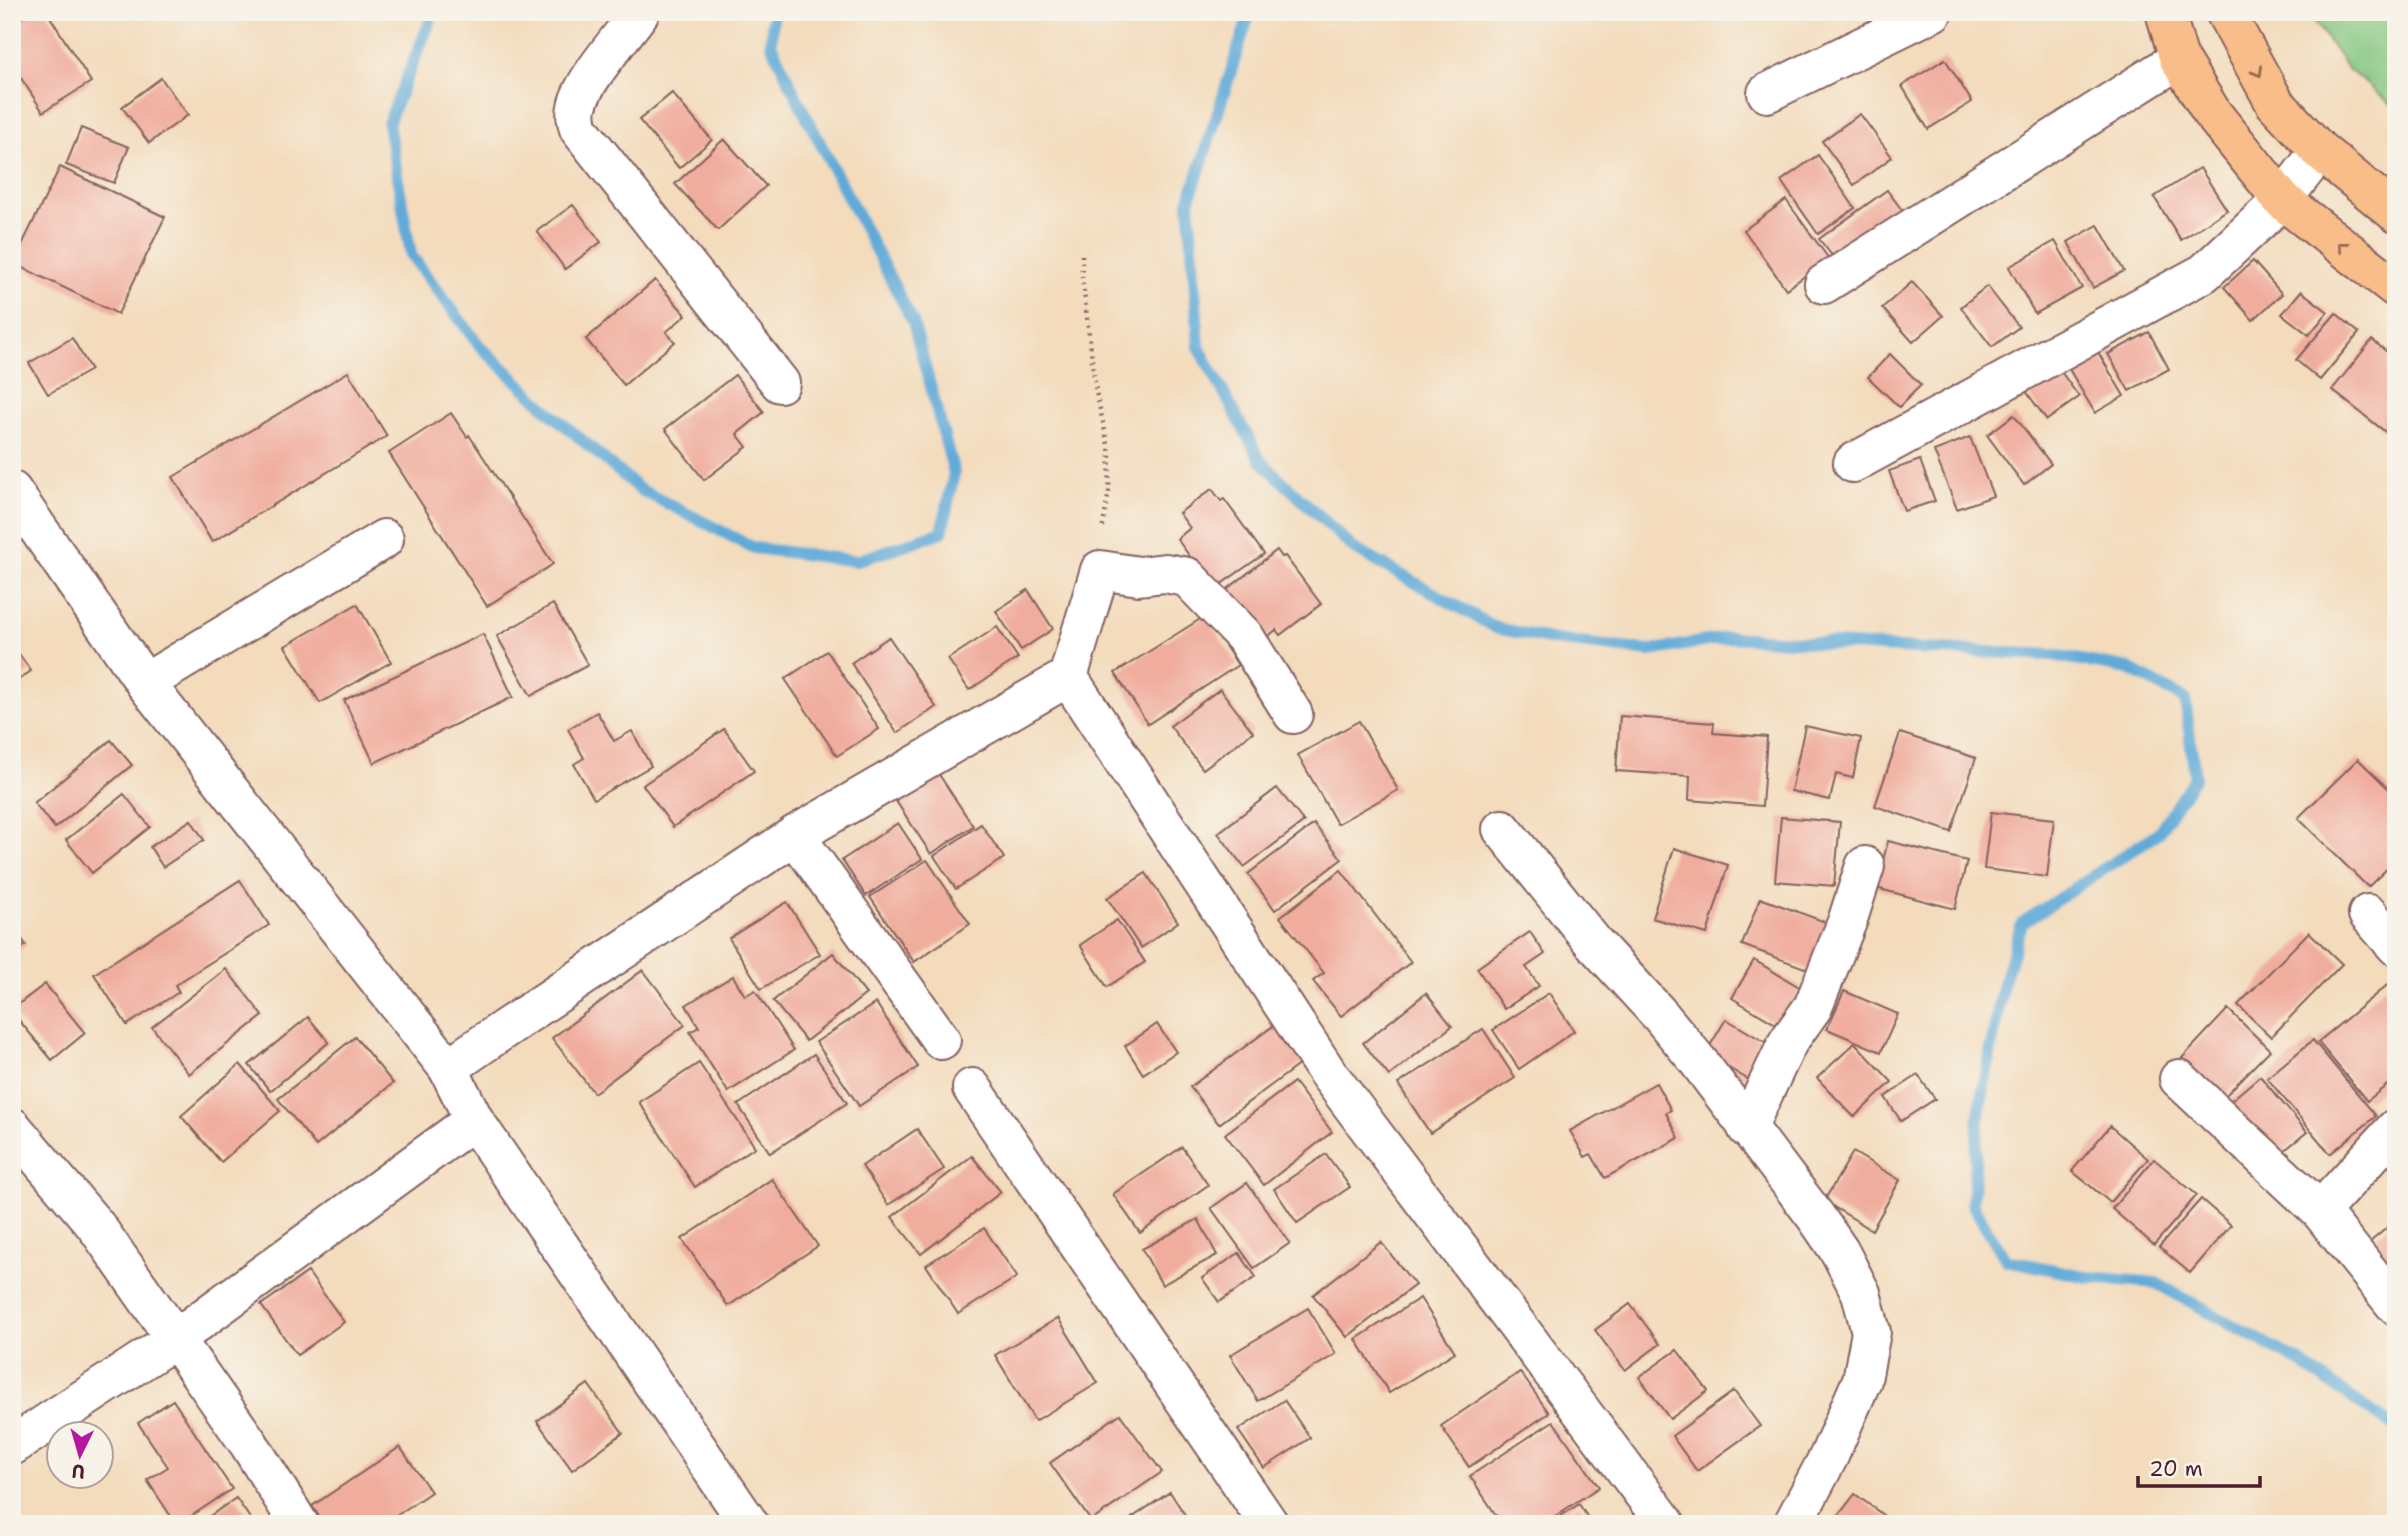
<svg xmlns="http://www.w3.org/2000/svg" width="2408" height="1536" font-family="'Shantell Sans',sans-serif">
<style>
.green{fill:#83c680;stroke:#667256;stroke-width:2}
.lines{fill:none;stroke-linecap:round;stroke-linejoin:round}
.stream{stroke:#60aad8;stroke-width:12}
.building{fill:#f0ad9e}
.minor-casing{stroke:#85615e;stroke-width:42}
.primary-casing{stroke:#85615e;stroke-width:42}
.path{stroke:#85615e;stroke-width:4.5;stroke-dasharray:2 5;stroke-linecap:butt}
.minor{stroke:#fff;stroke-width:38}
.primary{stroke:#f8bd88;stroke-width:38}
.oneway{stroke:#986655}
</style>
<rect width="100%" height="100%" fill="#f7f3e8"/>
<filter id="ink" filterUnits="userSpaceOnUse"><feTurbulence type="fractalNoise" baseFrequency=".0143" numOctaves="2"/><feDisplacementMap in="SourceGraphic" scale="14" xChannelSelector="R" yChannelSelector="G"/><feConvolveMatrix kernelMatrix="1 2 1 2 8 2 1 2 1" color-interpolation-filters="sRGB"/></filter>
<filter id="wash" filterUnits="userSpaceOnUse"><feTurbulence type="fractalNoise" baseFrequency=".00686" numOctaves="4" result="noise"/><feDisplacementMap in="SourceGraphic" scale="28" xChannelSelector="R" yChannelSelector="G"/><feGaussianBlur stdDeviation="1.57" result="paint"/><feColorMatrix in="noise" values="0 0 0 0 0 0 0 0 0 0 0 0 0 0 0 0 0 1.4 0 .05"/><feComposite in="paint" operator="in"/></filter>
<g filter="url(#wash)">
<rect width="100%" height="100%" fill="#f3dbbc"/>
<path class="green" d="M2308,12H2396V108L2348,69Z"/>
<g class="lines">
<g class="stream">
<path d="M434,12L388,123L411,255L479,345L554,416L639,489L754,548L857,561L942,532L954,473L913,322L805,114L771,44L773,12"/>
<path d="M1250,12L1189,202L1199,347L1261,461L1353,548L1496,628L1554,640L1649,651L1731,637L1896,648L2053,655L2129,669L2185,699L2195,777L2158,833L2022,923L2002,988L1979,1114L1972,1204L2006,1260L2088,1277L2156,1283L2296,1360L2396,1428"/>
</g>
</g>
<g id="blocks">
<g class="building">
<path d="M31,12H47L91,82L43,112L12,64V24Z"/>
<path d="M1945,59L1972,102L1928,129L1902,86Z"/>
<path d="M161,78L188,115L149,143L122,107Z"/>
<path d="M672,93L712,140L679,168L639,120Z"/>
<path d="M1860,114L1892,157L1854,185L1822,141Z"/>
<path d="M81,128L129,147L114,183L66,165Z"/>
<path d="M724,139L766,186L718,230L675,184Z"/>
<path d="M1818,155L1855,208L1818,234L1781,181Z"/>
<path d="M60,167L165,217L118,314L13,263Z"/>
<path d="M2200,168L2227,210L2181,240L2154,197Z"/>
<path d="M1887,190L1905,214L1838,263L1819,239Z"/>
<path d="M1786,200L1829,259L1786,289L1744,230Z"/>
<path d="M573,205L601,242L565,269L537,231Z"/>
<path d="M2098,225L2124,271L2093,288L2068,242Z"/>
<path d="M2055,241L2082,288L2035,314L2009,267Z"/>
<path d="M2253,261L2282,294L2253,320L2224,287Z"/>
<path d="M655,280L686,315L666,332L675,342L624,385L586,339Z"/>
<path d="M1912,282L1943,316L1913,342L1882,308Z"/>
<path d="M1987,286L2019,327L1992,347L1961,307Z"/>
<path d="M2301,291L2328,312L2309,335L2282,314Z"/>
<path d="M2336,313L2359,333L2320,380L2296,360Z"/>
<path d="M2149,332L2169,369L2129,391L2108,354Z"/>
<path d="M72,338L91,370L48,394L29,363Z"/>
<path d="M2372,340L2396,359V432L2392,437L2332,390Z"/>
<path d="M2092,342L2124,396L2095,413L2063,359Z"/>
<path d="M1890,354L1921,385L1899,407L1868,377Z"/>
<path d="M2057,366L2079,397L2047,420L2025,390Z"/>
<path d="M348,372L387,436L212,542L173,477Z"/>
<path d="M735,375L764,412L737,434L747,447L704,480L665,429Z"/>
<path d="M451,413L467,437L469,435L553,564L487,606L389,453Z"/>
<path d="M2014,415L2051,464L2024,485L1987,435Z"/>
<path d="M1970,437L1993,496L1957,509L1934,451Z"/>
<path d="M1920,460L1935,501L1904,511L1889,471Z"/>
<path d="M1212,489L1221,501L1224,499L1264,554L1214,589L1177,539L1190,528L1179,513Z"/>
<path d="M1277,550L1282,557L1285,556L1321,604L1280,635L1276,630L1262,641L1224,592Z"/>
<path d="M1028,590L1053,629L1021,650L996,611Z"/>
<path d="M357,604L391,662L320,703L285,646Z"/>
<path d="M553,604L588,665L531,696L497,636Z"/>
<path d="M1205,616L1238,665L1148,724L1115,673Z"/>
<path d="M997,627L1018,658L969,690L948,659Z"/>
<path d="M483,634L513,697L374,763L344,700Z"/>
<path d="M889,637L936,707L897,733L851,663Z"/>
<path d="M12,644L31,671L12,684Z"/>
<path d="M827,651L879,729L837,756L785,679Z"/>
<path d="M1220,689L1253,732L1203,769L1170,726Z"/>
<path d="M597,712L614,741L632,731L651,766L594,799L574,764L584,758L568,729Z"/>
<path d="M1620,716L1714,723L1713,733L1767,737L1762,806L1689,800L1690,776L1616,771Z"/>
<path d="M1359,721L1398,790L1337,824L1298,755Z"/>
<path d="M1805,726L1861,738L1853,778L1836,774L1830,800L1791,791Z"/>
<path d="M724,729L754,771L673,827L643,785Z"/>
<path d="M1900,733L1976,758L1951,832L1875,806Z"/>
<path d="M111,740L132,765L55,828L34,803Z"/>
<path d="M2358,759L2396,796V860L2368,887L2298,818Z"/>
<path d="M936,770L973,826L931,854L894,798Z"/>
<path d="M1277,788L1304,822L1244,867L1218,833Z"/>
<path d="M124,794L150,827L92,873L66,840Z"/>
<path d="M1991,812L2054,819L2047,877L1984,869Z"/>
<path d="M1781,817L1840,822L1834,886L1775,881Z"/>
<path d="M191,820L204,840L163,867L150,847Z"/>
<path d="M898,823L922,859L866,896L842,860Z"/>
<path d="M981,824L1004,858L956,889L934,856Z"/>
<path d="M1314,824L1342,859L1275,910L1248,874Z"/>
<path d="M1888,841L1967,861L1955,909L1876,888Z"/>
<path d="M1674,848L1728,865L1707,934L1652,918Z"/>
<path d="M927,860L970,924L914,962L870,897Z"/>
<path d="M1341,870L1411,962L1341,1016L1313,981L1324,973L1280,917Z"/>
<path d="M1146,873L1178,922L1141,948L1107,898Z"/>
<path d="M240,880L269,925L175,985L179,992L127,1025L94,974Z"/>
<path d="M1760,898L1828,923L1810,970L1742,945Z"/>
<path d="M787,902L820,954L761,989L729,938Z"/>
<path d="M1117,920L1145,962L1107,987L1080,945Z"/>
<path d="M12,926L26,945L12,955Z"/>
<path d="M1530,932L1545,954L1526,967L1539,986L1504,1009L1477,968Z"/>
<path d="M2309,932L2342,964L2271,1037L2238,1005Z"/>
<path d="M833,953L866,994L806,1041L773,1001Z"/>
<path d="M1754,960L1801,988L1779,1026L1732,998Z"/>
<path d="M226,969L263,1016L189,1074L152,1027Z"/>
<path d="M643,970L685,1025L594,1093L552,1038Z"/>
<path d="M733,976L745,996L755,990L794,1050L728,1092L690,1032L699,1027L686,1005Z"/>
<path d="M2391,982L2396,988V1078L2367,1101L2318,1042Z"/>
<path d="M45,984L85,1033L52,1060L12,1012V1009Z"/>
<path d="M1844,991L1898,1014L1881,1052L1827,1029Z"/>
<path d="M1426,993L1452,1026L1389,1076L1363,1043Z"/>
<path d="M1549,993L1574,1031L1519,1069L1493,1030Z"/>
<path d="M876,1003L918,1067L859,1106L816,1042Z"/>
<path d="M2228,1009L2270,1050L2222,1099L2181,1059Z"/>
<path d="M308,1017L329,1042L270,1091L249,1065Z"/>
<path d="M1726,1019L1775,1048L1754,1083L1705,1054Z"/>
<path d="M1157,1024L1176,1052L1143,1074L1125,1046Z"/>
<path d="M1276,1024L1304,1061L1219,1124L1190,1087Z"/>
<path d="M1483,1029L1515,1078L1430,1133L1398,1084Z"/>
<path d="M355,1037L393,1083L316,1146L278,1099Z"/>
<path d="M2313,1040L2376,1116L2330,1154L2267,1078Z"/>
<path d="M1855,1043L1892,1082L1854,1117L1817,1078Z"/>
<path d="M814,1054L847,1103L770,1153L738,1105Z"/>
<path d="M699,1063L755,1147L695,1187L639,1102Z"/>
<path d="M240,1064L280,1111L221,1162L181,1116Z"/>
<path d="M1918,1075L1935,1099L1901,1121L1885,1097Z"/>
<path d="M2260,1076L2307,1132L2275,1158L2228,1103Z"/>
<path d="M1294,1082L1332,1132L1264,1185L1225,1134Z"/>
<path d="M1656,1083L1671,1110L1666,1113L1679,1138L1605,1178L1591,1154L1585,1157L1570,1131Z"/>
<path d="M2110,1126L2148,1159L2110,1202L2072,1171Z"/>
<path d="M917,1129L944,1169L888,1205L862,1166Z"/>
<path d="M1182,1147L1208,1185L1140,1233L1113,1194Z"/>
<path d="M1853,1152L1900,1180L1872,1230L1824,1201Z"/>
<path d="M1326,1154L1350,1187L1297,1223L1274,1189Z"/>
<path d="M972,1156L1001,1192L921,1254L892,1217Z"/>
<path d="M2154,1159L2197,1195L2154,1245L2112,1209Z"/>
<path d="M772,1179L818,1246L728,1306L682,1239Z"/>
<path d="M1247,1183L1290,1243L1254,1268L1211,1208Z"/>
<path d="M2201,1199L2231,1225L2190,1273L2159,1247Z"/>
<path d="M1198,1219L1217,1255L1162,1285L1142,1249Z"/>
<path d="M2396,1220V1285L2363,1248Z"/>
<path d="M984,1228L1017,1277L958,1314L926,1265Z"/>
<path d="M1381,1242L1415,1285L1347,1337L1313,1295Z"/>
<path d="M1239,1253L1256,1277L1219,1302L1202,1278Z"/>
<path d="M308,1272L344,1322L297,1355L261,1305Z"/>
<path d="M1420,1298L1455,1352L1389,1393L1356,1339Z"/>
<path d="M1630,1304L1660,1344L1625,1370L1595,1330Z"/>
<path d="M1308,1308L1336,1354L1258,1401L1230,1355Z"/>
<path d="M1058,1318L1098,1383L1035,1421L995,1355Z"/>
<path d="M1677,1350L1708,1391L1670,1419L1639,1377Z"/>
<path d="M1520,1372L1549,1413L1469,1467L1441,1426Z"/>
<path d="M588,1384L623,1433L572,1470L537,1421Z"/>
<path d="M1734,1391L1760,1426L1697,1471L1672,1436Z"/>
<path d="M173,1400L232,1489L179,1524H176L147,1480L168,1467L138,1423Z"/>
<path d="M1284,1400L1310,1438L1264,1468L1238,1430Z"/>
<path d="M1120,1414L1162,1472L1091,1521L1050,1463Z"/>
<path d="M1553,1421L1599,1487L1543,1524H1502L1470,1476Z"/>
<path d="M400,1447L431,1492L384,1524H324L312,1506Z"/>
<path d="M1170,1492L1191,1524H1123Z"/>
<path d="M1855,1494L1895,1524H1832Z"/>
<path d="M236,1498L254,1524H212L207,1518Z"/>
<path d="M1579,1504L1592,1524H1549Z"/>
</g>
</g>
</g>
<g filter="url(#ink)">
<use href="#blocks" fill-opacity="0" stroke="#85615e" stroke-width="2"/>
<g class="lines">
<defs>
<g id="minor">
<path d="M640,12C623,36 582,81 577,107C575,116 577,121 579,129L780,383"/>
<path d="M1767,93L1933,12"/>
<path d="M1824,284L2179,59"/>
<path d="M1853,463L2204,273L2282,200L2320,151"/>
<path d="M12,491L145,683L448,1068L474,1120L749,1524"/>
<path d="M1068,677L1327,1072L1666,1524"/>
<path d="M145,683L384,539"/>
<path d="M1502,829L1593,942L1660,1015L1698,1061L1816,1217L1840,1252L1861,1293L1871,1332L1862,1380L1829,1456L1793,1524"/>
<path d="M795,835L941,1040"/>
<path d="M2368,914L2396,946"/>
<path d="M448,1068L503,1030L795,835L1068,677L1100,570L1139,576L1165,573L1187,577L1244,636L1293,714"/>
<path d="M2179,1079L2320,1211"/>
<path d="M972,1088L1269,1524"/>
<path d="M12,1127L96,1226L249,1444L299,1524"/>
<path d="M1747,1128L1788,1042L1813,1007L1847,922L1865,866"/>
<path d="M2396,1128L2320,1211L2396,1306"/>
<path d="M12,1446L175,1339L474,1120"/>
</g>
<g id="primary">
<path d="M2165,12L2179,59L2212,113L2282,200L2396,288"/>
<path d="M2225,12L2275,103L2320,151L2396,213"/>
</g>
</defs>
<use href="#minor" class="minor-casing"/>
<use href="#primary" class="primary-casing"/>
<path class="path" d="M1082,255V276L1096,392L1110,453L1109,491L1102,531"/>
<use href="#minor" class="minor"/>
<use href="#primary" class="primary"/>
</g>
<defs><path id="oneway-chevron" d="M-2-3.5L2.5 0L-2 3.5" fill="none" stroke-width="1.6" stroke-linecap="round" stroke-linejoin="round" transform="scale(1.75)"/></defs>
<g class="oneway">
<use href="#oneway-chevron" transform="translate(2258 72) rotate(61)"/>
<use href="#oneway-chevron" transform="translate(2342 246) rotate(-142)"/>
</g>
</g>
<rect width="2408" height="1536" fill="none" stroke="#f7f3e8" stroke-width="42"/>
<g transform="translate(80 1455) rotate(185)"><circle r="33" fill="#f7f3e8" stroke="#b29e9c" stroke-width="2"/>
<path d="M0-5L12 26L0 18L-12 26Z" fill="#b5179e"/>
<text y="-10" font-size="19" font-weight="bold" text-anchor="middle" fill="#4a1f2b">U</text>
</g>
<path d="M2138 1476v10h122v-10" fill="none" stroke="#4a1f2b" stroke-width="3.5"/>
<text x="2149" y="1476" font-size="21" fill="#4a1f2b" stroke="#f7f3e8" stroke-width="5" paint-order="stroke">20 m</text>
</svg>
